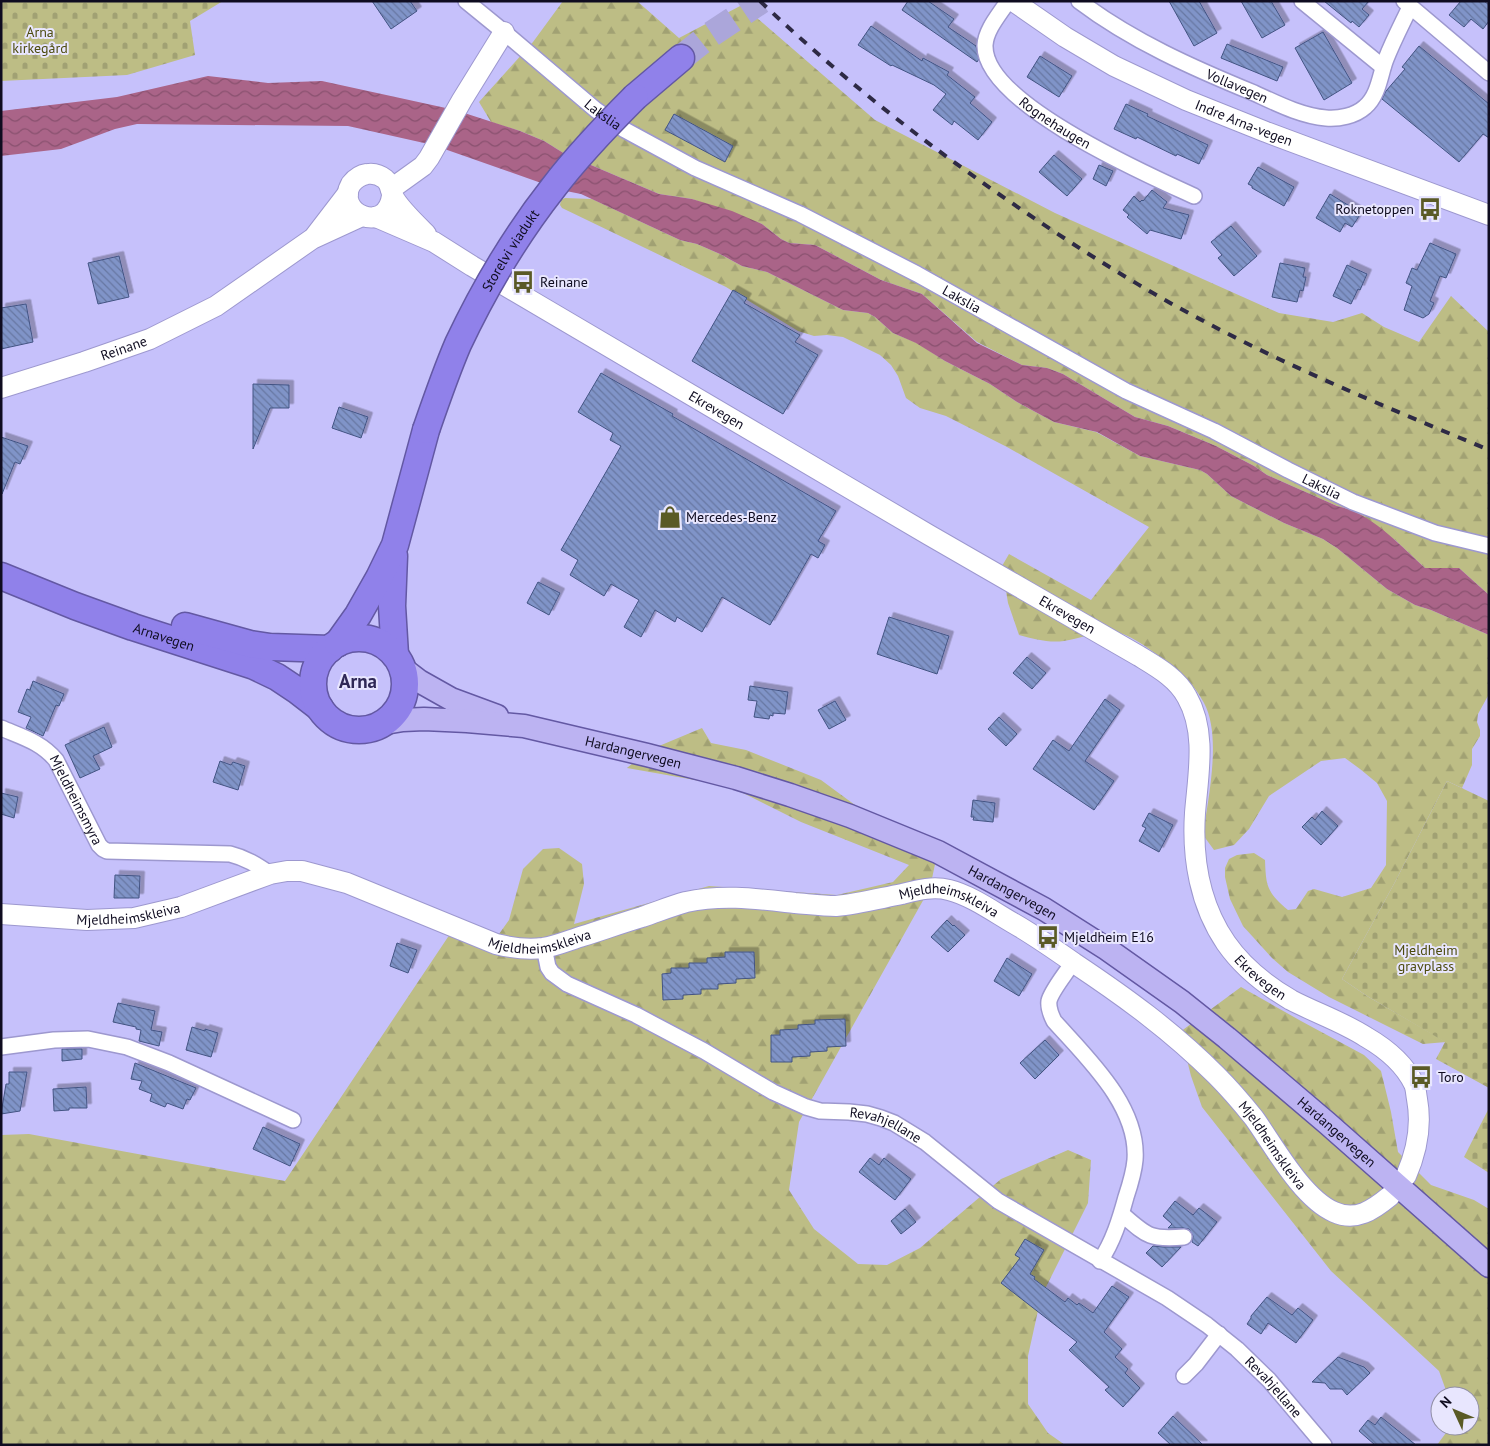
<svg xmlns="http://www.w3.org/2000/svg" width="1490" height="1446" font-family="'PT Sans',sans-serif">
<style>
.forest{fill:url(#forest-firs)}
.cemetery{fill:url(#cemetery-stones)}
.water{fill:url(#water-waves)}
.building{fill:url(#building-back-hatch);stroke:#435483;filter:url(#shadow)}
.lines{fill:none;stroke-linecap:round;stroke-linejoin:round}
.highway-tunnel{stroke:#aba6da;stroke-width:26;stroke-dasharray:26 13;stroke-linecap:butt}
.street-casing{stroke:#9d98cf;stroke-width:18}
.secondary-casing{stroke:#9d98cf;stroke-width:22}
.primary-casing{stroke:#6358a3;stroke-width:25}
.highway-casing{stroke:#6358a3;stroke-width:29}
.street{stroke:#fff;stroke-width:15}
.secondary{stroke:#fff;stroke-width:20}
.primary{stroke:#bcb3f2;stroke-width:22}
.highway{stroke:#9081ea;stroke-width:26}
.rail{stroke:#2e2a45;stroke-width:4;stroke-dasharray:9 9;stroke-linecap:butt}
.highway-bridge-casing{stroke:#6358a3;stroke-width:29;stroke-linecap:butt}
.highway-bridge{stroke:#9081ea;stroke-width:26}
.labels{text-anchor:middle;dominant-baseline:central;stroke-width:4;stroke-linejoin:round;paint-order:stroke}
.park-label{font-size:14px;fill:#4c4b0e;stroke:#e8e6fe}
.street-label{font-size:14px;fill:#0f0c20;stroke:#e8e6fe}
.poi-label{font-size:14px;fill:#0f0c20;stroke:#e8e6fe;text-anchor:start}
.district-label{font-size:19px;font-weight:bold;fill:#2f2856;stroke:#e8e6fe}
</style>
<defs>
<pattern id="forest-firs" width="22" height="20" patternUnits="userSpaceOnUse" patternTransform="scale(1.25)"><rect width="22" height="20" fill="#bdbd85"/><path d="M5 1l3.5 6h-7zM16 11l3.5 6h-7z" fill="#a1a173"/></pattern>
<pattern id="cemetery-stones" width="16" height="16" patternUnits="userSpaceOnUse" patternTransform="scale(1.25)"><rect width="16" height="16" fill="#bdbd85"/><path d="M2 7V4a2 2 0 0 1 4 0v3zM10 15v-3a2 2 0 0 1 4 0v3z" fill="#a1a173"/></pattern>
<pattern id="water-waves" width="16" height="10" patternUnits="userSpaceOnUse" patternTransform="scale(1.25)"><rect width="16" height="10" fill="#aa6488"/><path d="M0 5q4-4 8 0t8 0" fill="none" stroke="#89516f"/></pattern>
<pattern id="building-back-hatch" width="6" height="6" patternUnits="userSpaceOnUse" patternTransform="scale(1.25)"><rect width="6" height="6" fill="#8094c8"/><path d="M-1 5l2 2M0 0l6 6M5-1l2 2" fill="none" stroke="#6777a2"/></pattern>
<filter id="shadow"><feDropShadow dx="4.5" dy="-4.5" stdDeviation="0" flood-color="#0004"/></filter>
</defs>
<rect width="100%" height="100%" fill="#c6c1fb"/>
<g class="forest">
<path d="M563,1H637L679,38L742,5L875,120L1055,213L1279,313L1333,322L1362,313L1384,327L1419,342L1451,296L1489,332V595L1459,568H1425L1395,540L1345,508L1337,506L1267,475L1254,466L1216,446L1168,426L1135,417L1063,374L1047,368L1022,365L977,342L922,294L881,280L815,245L789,243L781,239L762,224L692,199L659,194L565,154L544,141L520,131L491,122L479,102L533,42Z"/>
<path d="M565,198L592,199L680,240L697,244L720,254L742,266L767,272L843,310L868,313L875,317L893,333L917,343L945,361L990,384L1017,402L1054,422L1096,432L1140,456L1200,470L1207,474L1231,496L1284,523L1323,539L1337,548L1387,589L1415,605L1431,610L1489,635V694L1478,714L1477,722L1480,730V736L1472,749V765L1462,788L1447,781L1395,882L1342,979L1367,996L1446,1042L1423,1044L1329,997L1288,972L1272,958L1243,926L1230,899L1225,877V868L1229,859L1237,855L1254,853L1265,860C1266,887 1267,892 1288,910L1296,909L1308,891L1314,889L1342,897L1371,888L1386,865L1387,801L1377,783L1360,769L1345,758L1321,761L1269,796L1249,829L1234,845L1214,850L1203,835C1208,799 1222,736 1204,703C1194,684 1180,671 1163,659C1152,651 1134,637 1120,633C1104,629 1080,639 1064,641C1048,643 1034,639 1019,635L1008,603L1002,566L1009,554L1091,600L1149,527L1007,447L946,416L920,408L906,398L898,376L891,365L880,355L843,337L827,335L814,336L798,331L726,287L562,208L560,205L561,200Z"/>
<path d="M702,728L711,743L746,750L821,780L874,819L938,850L930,888L799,1122L789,1190L814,1229L858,1264L887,1265L920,1248L1001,1179L1068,1150L1091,1160L1088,1203L1041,1297L1028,1356V1404L1048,1433L1065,1445H1V1135L29,1134L285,1181L460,919L499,934L509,920L523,869L543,849L559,848L582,864L584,884L574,924L709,886L837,895L893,882L909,865L801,822L729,786L627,768L647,751Z"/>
<path d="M1241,987L1301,1021L1364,1055L1381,1071L1391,1112L1398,1152L1431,1185L1474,1200L1489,1209V1445H1437L1451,1426H1470V1396H1448L1439,1371L1331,1271L1202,1107L1191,1076L1180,1032Z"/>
</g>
<g class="cemetery">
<path d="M1,1H223L190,21L195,55L127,75L1,81Z"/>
<path d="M1447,781L1489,801V1088L1436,1059L1445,1042L1367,996L1342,979L1395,882Z"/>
<path d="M1489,1108V1173L1464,1157Z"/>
</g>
<path class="water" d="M208,76L268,83L322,81L455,110L520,131L544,141L565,154L659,194L692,199L732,211L762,224L781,239L789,243L815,245L881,280L922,294L977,343L1022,365L1047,368L1063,374L1135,417L1168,426L1216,446L1254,466L1267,475L1337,506C1370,512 1401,546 1425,568H1459L1489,595V635L1431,610L1415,605L1387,589L1337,548L1323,539L1284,523L1231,496L1207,474L1200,470L1140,456L1097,432L1054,422L1017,402L990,384L945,361L916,343L893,333L875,317L868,313L843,310L767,272L742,266L720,254L697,244L680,240L581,194L561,190L433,145L348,126L137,124L115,129L61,149L1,156V111L117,97Z"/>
<g class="building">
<path d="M372,1H410L417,11L391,29Z"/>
<path d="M908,1H928L954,19L948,27L976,46L979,59L977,62L902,10Z"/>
<path d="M1169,1H1199L1217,33L1194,46Z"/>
<path d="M1241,1H1271L1285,25L1262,38Z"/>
<path d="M1324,1H1369L1362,9L1369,15L1359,27L1352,21L1351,23Z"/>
<path d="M1461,1H1484L1489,5V21L1483,29L1471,19L1464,27L1449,15Z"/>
<path d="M871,26L922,61L923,58L949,72L947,75L975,97L970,103L992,122L978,140L954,121L952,125L933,110L946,94L934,85L892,65L891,66L858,45Z"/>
<path d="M1323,32L1352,83L1324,100L1295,48Z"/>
<path d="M1227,44L1283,67L1277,81L1221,58Z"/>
<path d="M1419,46L1489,104V138L1483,134L1459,162L1382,99L1386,91L1405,69L1402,67Z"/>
<path d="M1040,56L1072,76L1059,97L1027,77Z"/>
<path d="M1126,104L1148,114L1147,116L1208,145L1199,164L1177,154L1176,156L1137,137L1136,139L1114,129Z"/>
<path d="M674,114L733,146L725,162L665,130Z"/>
<path d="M1054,155L1082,179L1067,196L1039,172Z"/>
<path d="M1099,165L1113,171L1106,186L1093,179Z"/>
<path d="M1258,167L1294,187L1284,206L1252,188V186L1248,184Z"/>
<path d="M1152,190L1167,202L1163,208L1189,215L1181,239L1150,230L1147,234L1127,217L1129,215L1123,210L1134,196L1140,202L1142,200L1143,201Z"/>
<path d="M1330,194L1361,213L1352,227L1345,223L1340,232L1316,218Z"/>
<path d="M1231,226L1257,256L1234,276L1218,258L1222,255L1211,242Z"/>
<path d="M1430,243L1456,254L1446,278L1440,276L1430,301L1434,303L1429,314L1423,318L1404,310L1412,286L1406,283L1412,268L1417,270Z"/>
<path d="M119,256L129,297L98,304L88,263Z"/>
<path d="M1280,263L1305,268L1303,277H1306L1303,291L1300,290L1297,302L1272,297Z"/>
<path d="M1347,265L1367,274L1360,290L1358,289L1351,304L1333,296Z"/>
<path d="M733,290L747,298L744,303L800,335L795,342L818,355L783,414L692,361Z"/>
<path d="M26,304L33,342L1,349V308Z"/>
<path d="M601,373L673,414L672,416L836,511L818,541L825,545L818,558L811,554L770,625L722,597L702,632L677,617L675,622L655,610L641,637L624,627L639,600L611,584L604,596L570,575L578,560L561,550L621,446L610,440L613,433L578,412Z"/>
<path d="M253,384L289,385V408H270L253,449Z"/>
<path d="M339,407L368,417L361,438L332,428Z"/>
<path d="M1,437L28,446L20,464L15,462L2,494Z"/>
<path d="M538,582L560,593L549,615L527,603Z"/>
<path d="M889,617L949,636L937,674L877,654Z"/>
<path d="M1027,657L1046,673L1032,689L1013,673Z"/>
<path d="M33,681L64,694L59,706L56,705L43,736L26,728L31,717L18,712L27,689L30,690Z"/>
<path d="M750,686L788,692L785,714L773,713V716L770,715L769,719L754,717L757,701L748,700Z"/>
<path d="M1105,699L1120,710L1085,761L1114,781L1094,810L1033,769L1053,740L1069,751Z"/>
<path d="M835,701L846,720L829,729L818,710Z"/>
<path d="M999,717L1017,734L1006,746L988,729Z"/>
<path d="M104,727L112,747L93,756L100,769L80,778L65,745Z"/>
<path d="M220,761L231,765L233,762L245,766L238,790L213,782Z"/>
<path d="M1,793L18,797L14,818L1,814Z"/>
<path d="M973,800L995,803L993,822L973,820L974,817H971Z"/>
<path d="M1322,811L1338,826L1321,845L1302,827L1312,817L1315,820Z"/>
<path d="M1149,813L1173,825L1159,852L1139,841L1146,828L1142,826Z"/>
<path d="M115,875L140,876L139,898H114Z"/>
<path d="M947,920L953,926L954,925L965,935L948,952L931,937Z"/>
<path d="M397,943L417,950L408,973L390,966Z"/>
<path d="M725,952H754L755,978L736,979V983L718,984V989H701V994L683,995V999L663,1000L662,974L671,973V968H689V963H707V958L725,957Z"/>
<path d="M1007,958L1032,974L1019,996L994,981Z"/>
<path d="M118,1003L155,1011L151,1030L162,1032L159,1046L139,1041L141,1030L136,1029V1027L113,1022Z"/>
<path d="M845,1019L846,1046L827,1047V1051L810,1052V1056L792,1057V1062H771V1035H780V1030L798,1029V1025L815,1024V1020Z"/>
<path d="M192,1027L205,1031V1029L218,1033L211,1057L186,1050Z"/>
<path d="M1045,1040L1059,1055L1035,1079L1020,1063Z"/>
<path d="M62,1049H82V1059L62,1061Z"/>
<path d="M135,1063L196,1088L190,1100L187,1099L183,1109L167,1103L165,1107L150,1101L152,1094L139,1089L142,1081L131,1079Z"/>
<path d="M9,1072H27L20,1111L1,1114L6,1084H9Z"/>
<path d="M86,1087L87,1108H69V1110L54,1111L53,1089Z"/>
<path d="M263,1127L300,1144L290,1166L253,1149Z"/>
<path d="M870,1158L879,1165L884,1158L911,1179L895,1200L859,1172Z"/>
<path d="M1175,1201L1193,1215L1199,1208L1217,1222L1198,1246L1192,1242L1193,1236L1189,1229L1183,1228H1168L1172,1224L1163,1216Z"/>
<path d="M905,1209L916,1222L901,1234L891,1221Z"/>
<path d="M1025,1239L1044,1250L1030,1274L1035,1277L1034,1279L1065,1302L1068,1298L1077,1305L1079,1303L1093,1313L1112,1286L1129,1297L1104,1332L1122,1349L1115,1357L1128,1369L1125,1373L1140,1388L1123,1407L1105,1390L1109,1387L1069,1350L1077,1342L1001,1283L1020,1258L1015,1255Z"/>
<path d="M1153,1246L1163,1247H1181L1162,1267L1146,1253Z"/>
<path d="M1267,1297L1292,1315L1298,1308L1313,1320L1296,1343L1268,1323L1261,1334L1247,1324L1251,1318V1316Z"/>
<path d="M1338,1357L1364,1367L1370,1373L1347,1395L1342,1389H1330L1325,1383L1312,1382Z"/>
<path d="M1173,1416L1203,1445H1171L1158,1433Z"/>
<path d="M1381,1417L1416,1445H1375L1359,1431L1368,1420L1375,1425Z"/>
</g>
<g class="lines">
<path class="highway-tunnel" d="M681,58L710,35L761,1"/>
<defs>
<g id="street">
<path id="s1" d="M466,1L504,32L596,110L625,130L695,168L800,214L917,274L1126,391L1214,431L1288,470L1353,502L1435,533L1489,546"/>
<path id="s2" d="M1008,1C1000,14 986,29 985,45C983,103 1148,175 1194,196"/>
<path id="s3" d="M1079,1C1132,41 1193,68 1254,93C1276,103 1301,116 1326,118C1339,119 1355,116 1365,107C1379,95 1380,74 1386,59C1393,41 1402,24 1410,7"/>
<path d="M1302,1L1383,67"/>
<path d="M1404,1L1489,73"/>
<path id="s4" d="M1,728C22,737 41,742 56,760L99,845L103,849L107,851L230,854C246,858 257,865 270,874"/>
<path id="s5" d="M544,947L548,967L552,973L567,984L636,1015L704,1051L773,1092L806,1107L820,1111L849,1112L867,1114L881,1118L894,1123L925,1142L998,1201L1167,1298L1207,1325L1237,1349L1269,1380L1324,1445"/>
<path d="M1073,962C1067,972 1051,991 1049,1001C1048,1008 1051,1015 1054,1021C1087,1058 1139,1106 1135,1160C1134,1172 1130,1185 1126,1197C1120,1219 1113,1242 1100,1261"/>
<path d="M1,1047L54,1040L88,1039L127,1047L169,1063L293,1120"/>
<path d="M1122,1214C1147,1236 1150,1240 1184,1237"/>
<path d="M1184,1376L1196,1364L1219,1334"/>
</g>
<g id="secondary">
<path id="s6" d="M1013,1L1065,37L1114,66L1186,100L1266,132L1489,215"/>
<path d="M391,189L423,166L429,158L462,100L504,32"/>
<path d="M392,196C386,236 334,213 351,184C355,179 360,175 367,174C373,173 380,175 385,179C391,184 390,190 393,196C398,207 417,225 426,234"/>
<path id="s7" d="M376,217L434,242L472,266L929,535L1139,656C1157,667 1177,678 1187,697C1207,732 1198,775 1195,813C1192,858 1200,905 1226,943C1242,966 1267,986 1291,1000C1316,1013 1343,1022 1366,1037C1385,1048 1404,1063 1414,1084C1416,1088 1416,1094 1417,1099C1422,1126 1417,1151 1406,1176"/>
<path d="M315,236L348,193"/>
<path id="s8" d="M1,388L84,362L150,339L216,306L312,239L362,216"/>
<path id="s9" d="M1,914L87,920L134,918L181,907L270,874L287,871H302L347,883L496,944C512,948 527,950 543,948C556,946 570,940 583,936C602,930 622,923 642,917C657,912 671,906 686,902C723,894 758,899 795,903C808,904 822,906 836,906C858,904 881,898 902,894C918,890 933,886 949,890C970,895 994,912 1013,923C1034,935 1054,949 1074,963C1125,997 1172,1031 1216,1075C1230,1089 1242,1103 1254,1118C1274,1146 1302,1198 1334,1212C1356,1222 1373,1210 1390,1196"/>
</g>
<g id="primary">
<path d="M402,668L419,681L451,699L497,716"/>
<path id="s10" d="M385,723L403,720L424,719L467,721L524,726L647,755L736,778L790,795L850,816L938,852L1044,909L1107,949L1182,1002L1227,1038L1327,1123L1489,1266"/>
</g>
<g id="highway">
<path d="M635,97L681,58"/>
<path d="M394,556L392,606L395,655"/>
<path id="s11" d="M1,576L75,606L133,627L254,666L277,677L298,691L320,708"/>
<path d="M185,626L250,644L270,647L330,649"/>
<circle cx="359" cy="684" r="46"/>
<path d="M338,643L358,615L379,578L395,545L426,430"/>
</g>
</defs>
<use href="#street" class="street-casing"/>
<use href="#secondary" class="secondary-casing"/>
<use href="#primary" class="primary-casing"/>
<use href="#highway" class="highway-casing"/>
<use href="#street" class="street"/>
<use href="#secondary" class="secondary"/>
<use href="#primary" class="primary"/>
<use href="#highway" class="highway"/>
<path class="rail" d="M760,1C843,80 933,150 1028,214C1087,254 1149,293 1213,326C1302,373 1396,411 1489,450"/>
<defs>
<g id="highway-bridge">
<path id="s12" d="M426,430C436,401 446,372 458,344C484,289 516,235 553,188C578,155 606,126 635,97"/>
</g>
</defs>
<use href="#highway-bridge" class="highway-bridge-casing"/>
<use href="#highway-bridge" class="highway-bridge"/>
</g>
<defs>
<symbol id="bus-bare" viewBox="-9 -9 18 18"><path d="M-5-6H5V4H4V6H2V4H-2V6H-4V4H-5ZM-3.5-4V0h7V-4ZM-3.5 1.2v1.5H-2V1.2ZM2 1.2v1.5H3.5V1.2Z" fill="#5a5a26" stroke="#e8e6fe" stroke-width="2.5" paint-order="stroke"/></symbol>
<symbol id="shop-bare" viewBox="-9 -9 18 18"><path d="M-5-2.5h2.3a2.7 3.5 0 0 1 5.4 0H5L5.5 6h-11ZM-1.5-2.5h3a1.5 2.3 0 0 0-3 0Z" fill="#5a5a26" stroke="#e8e6fe" stroke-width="2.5" paint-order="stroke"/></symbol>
</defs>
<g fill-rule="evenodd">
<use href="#bus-bare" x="1414" y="193" width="32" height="32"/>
<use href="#bus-bare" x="507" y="266" width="32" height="32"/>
<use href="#shop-bare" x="654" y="501" width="32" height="32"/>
<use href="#bus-bare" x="1032" y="921" width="32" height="32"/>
<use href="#bus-bare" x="1405" y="1061" width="32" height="32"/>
</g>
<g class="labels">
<g class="park-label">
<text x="40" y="32">Arna<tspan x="40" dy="16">kirkegård</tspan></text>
<text x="1426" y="950">Mjeldheim<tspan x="1426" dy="16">gravplass</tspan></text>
</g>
<g class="street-label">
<text stroke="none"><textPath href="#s3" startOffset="180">Vollavegen</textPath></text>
<text stroke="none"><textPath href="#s1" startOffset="178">Lakslia</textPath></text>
<text stroke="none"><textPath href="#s2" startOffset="159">Rognehaugen</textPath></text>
<text stroke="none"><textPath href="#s6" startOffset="262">Indre Arna-vegen</textPath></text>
<text stroke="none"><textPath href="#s12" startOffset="199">Storelvi viadukt</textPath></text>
<text stroke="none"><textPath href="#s1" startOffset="582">Lakslia</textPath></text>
<text stroke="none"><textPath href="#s8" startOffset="129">Reinane</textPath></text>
<text stroke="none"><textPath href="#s7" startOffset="392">Ekrevegen</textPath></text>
<text stroke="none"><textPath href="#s1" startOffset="988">Lakslia</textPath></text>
<text stroke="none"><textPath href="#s7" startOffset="798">Ekrevegen</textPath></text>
<text stroke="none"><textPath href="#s11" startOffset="174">Arnavegen</textPath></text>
<text stroke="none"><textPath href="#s10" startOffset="252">Hardangervegen</textPath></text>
<text stroke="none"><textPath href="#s4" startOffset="109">Mjeldheimsmyra</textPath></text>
<text stroke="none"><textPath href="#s10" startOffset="658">Hardangervegen</textPath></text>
<text stroke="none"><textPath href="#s9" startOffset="981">Mjeldheimskleiva</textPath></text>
<text stroke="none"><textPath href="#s9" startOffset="128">Mjeldheimskleiva</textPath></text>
<text stroke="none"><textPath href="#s9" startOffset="561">Mjeldheimskleiva</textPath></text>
<text stroke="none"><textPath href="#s7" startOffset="1248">Ekrevegen</textPath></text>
<text stroke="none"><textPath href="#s5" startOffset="398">Revahjellane</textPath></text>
<text stroke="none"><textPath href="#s10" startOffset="1062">Hardangervegen</textPath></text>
<text stroke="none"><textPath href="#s9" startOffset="1396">Mjeldheimskleiva</textPath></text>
<text stroke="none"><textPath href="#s5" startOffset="870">Revahjellane</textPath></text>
</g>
<g class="poi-label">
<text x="1414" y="209" text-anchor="end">Roknetoppen</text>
<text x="540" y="282">Reinane</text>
<text x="686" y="517">Mercedes-Benz</text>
<text x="1064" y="937">Mjeldheim E16</text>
<text x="1438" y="1077">Toro</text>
</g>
<g class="district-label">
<text x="358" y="681">Arna</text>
</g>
</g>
<rect width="1490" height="1446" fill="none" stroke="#0f0c20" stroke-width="5"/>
<g transform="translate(1455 1411) rotate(314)"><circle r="24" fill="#e8e6fe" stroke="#918fa5"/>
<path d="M0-4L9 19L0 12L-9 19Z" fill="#5a5a26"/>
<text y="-8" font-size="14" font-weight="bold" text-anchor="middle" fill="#0f0c20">N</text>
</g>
</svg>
